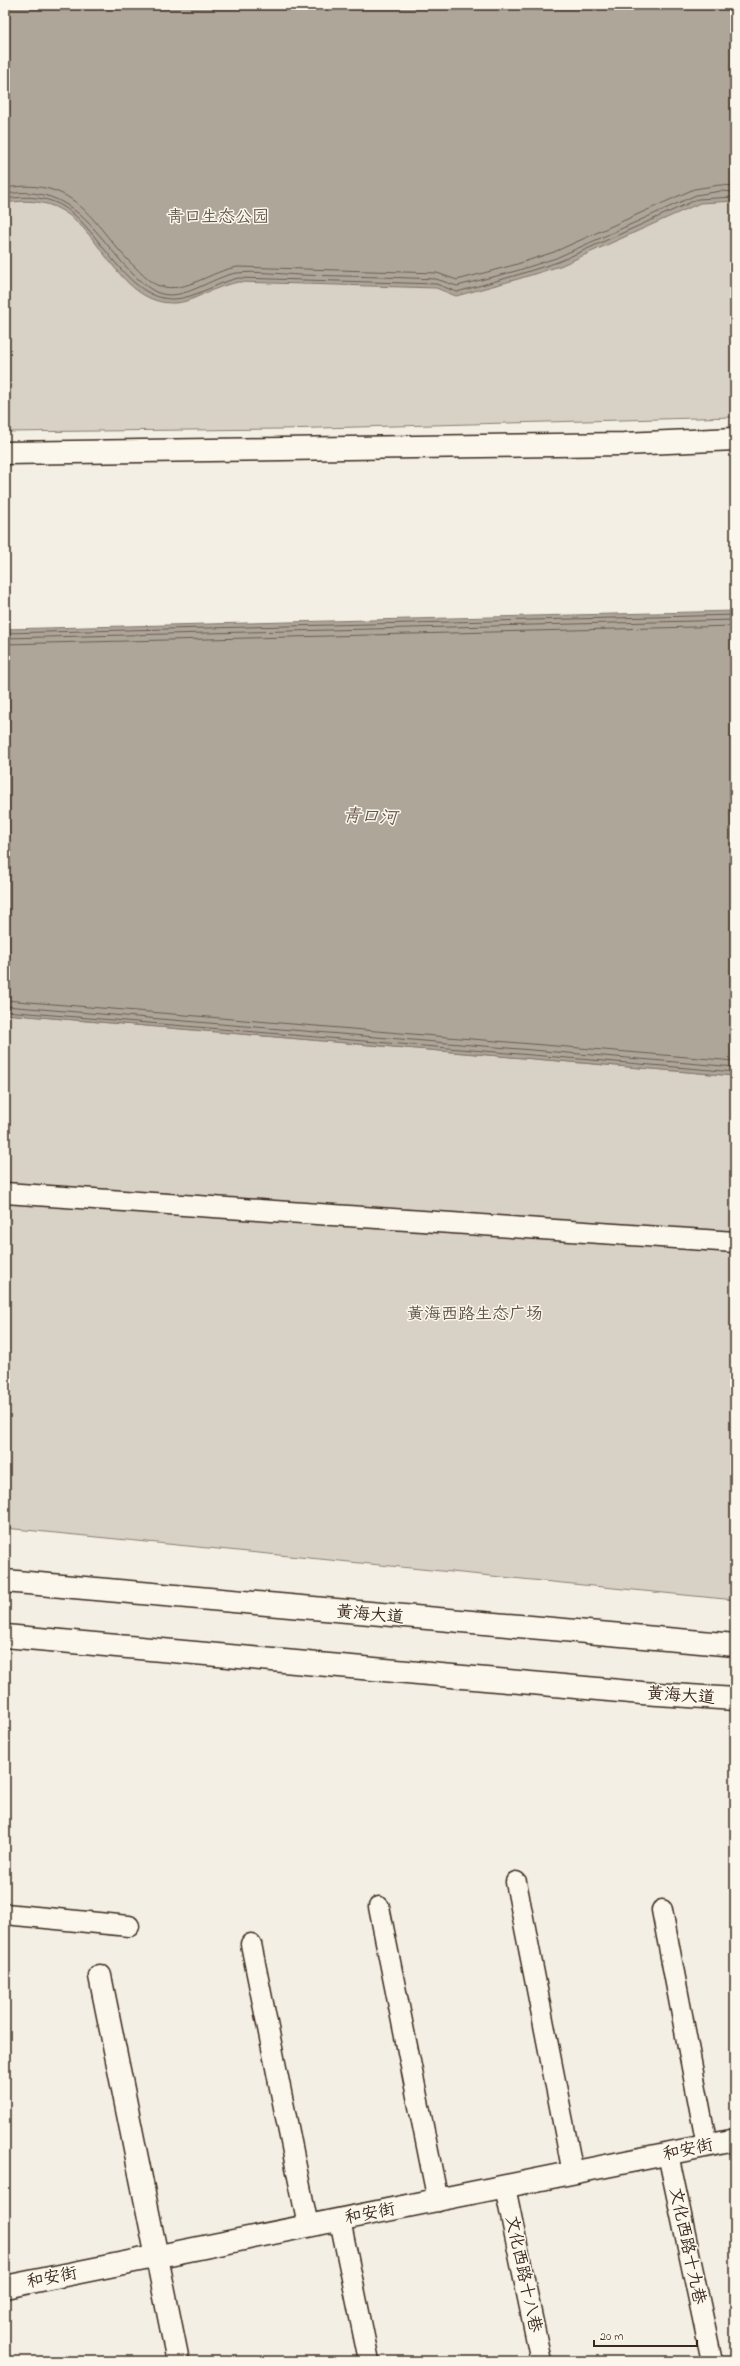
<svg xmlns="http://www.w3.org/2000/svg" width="740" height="2366" font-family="'Indie Flower','LXGW WenKai TC',sans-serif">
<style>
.green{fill:#d8d1c6;stroke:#8a7e72}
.water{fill:#afa69a;stroke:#817468}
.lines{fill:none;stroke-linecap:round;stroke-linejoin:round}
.shore{stroke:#695c50;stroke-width:1}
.lane-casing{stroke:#3b2a1e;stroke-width:23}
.street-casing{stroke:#3b2a1e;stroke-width:25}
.secondary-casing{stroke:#3b2a1e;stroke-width:25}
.primary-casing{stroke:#3b2a1e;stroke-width:25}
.lane{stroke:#fbf7ec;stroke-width:20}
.street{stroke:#fbf7ec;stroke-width:22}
.secondary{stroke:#fbf7ec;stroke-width:22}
.primary{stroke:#fbf7ec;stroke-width:22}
.labels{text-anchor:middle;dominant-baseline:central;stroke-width:3;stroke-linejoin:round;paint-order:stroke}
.park-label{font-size:17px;fill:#625448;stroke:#fbf7ec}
.street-label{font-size:17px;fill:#3b2a1e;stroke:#fbf7ec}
.water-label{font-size:18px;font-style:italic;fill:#645549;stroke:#fbf7ec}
</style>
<rect width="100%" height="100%" fill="#f3efe4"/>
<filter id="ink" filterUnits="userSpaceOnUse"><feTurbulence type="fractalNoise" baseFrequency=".025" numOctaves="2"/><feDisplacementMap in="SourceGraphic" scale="8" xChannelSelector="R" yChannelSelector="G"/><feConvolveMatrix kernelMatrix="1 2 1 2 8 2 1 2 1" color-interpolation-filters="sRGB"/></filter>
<g filter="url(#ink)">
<g class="green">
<path d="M5,5H735V417L282,429L5,432Z"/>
<path d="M5,1014L735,1076V1600L5,1528Z"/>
</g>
<g class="water">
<path d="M5,5H735V201L700,203L560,266L518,279L456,296L436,288L238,282C231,284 224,285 218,288C203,293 191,302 175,303C120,305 103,233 61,210C44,200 24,200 5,203Z"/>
<path d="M735,611V1076L5,1014V629Z"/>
</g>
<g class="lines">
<g class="shore">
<path d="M5,188C81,176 91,226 136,268C142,274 151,284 160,286C186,294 212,270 238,267L437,273L457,280L514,265L554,252L694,189L720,185L735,186"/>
<path d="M5,194C64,185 86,219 120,260C130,271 142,285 156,292C182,304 212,276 237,273C257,271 280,274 300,275C346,276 391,277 436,279L457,286L516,271L556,258L696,195L721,191L735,192"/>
<path d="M5,199C24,196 47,196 64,207C101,230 126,301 175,299C194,298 217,283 238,278L436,284L457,292L517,275L558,262L698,199L735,197"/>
<path d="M5,633L735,615"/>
<path d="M5,638L735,620"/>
<path d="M5,644L735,626"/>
<path d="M5,1000L735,1061"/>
<path d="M5,1006L735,1067"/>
<path d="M5,1011L735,1072"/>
</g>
<defs>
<g id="lane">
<path d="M5,1193L735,1242"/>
<path d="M516,1882L573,2173"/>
<path d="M379,1907L438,2201"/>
<path d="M662,1910L707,2146"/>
<path d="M5,1914L129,1926"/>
<path d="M251,1944L308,2226"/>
<path d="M668,2154L712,2361"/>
<path d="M505,2187L541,2361"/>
<path d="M340,2220L369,2361"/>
</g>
<g id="street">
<path d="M5,453L624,444L735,439"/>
<path d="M100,1976L178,2361"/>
</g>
<path id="secondary" d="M5,2287L735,2140"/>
<g id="primary">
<path d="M5,1581L735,1645"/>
<path d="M5,1636L642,1693L735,1699"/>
</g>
</defs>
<use href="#lane" class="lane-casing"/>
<use href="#street" class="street-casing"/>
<use href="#secondary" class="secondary-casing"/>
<use href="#primary" class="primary-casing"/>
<use href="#lane" class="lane"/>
<use href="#street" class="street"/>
<use href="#secondary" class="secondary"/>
<use href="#primary" class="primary"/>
</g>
</g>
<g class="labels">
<g class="park-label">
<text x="218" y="217">青口生态公园</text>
<text x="475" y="1314">黄海西路生态广场</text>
</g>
<g class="street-label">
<text transform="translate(370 1615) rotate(5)">黄海大道</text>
<text transform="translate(681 1696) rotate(4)">黄海大道</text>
<text transform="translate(688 2150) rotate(-12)">和安街</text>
<text transform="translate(370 2214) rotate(-11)">和安街</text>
<text transform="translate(687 2246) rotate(78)">文化西路十九巷</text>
<text transform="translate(523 2274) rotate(78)">文化西路十八巷</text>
<text transform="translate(52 2278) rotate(-11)">和安街</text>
</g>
<g class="water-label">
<text transform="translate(370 818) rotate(3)">青口河</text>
</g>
</g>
<rect width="740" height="2366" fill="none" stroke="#fbf7ec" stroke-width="20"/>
<rect x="10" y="10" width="720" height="2346" fill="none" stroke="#3b2a1e" stroke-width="1.5" filter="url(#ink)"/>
<path d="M594 2340v6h103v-6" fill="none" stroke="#3b2a1e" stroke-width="2"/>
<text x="600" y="2340" font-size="12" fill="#3b2a1e" stroke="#fbf7ec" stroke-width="3" paint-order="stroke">20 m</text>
</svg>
